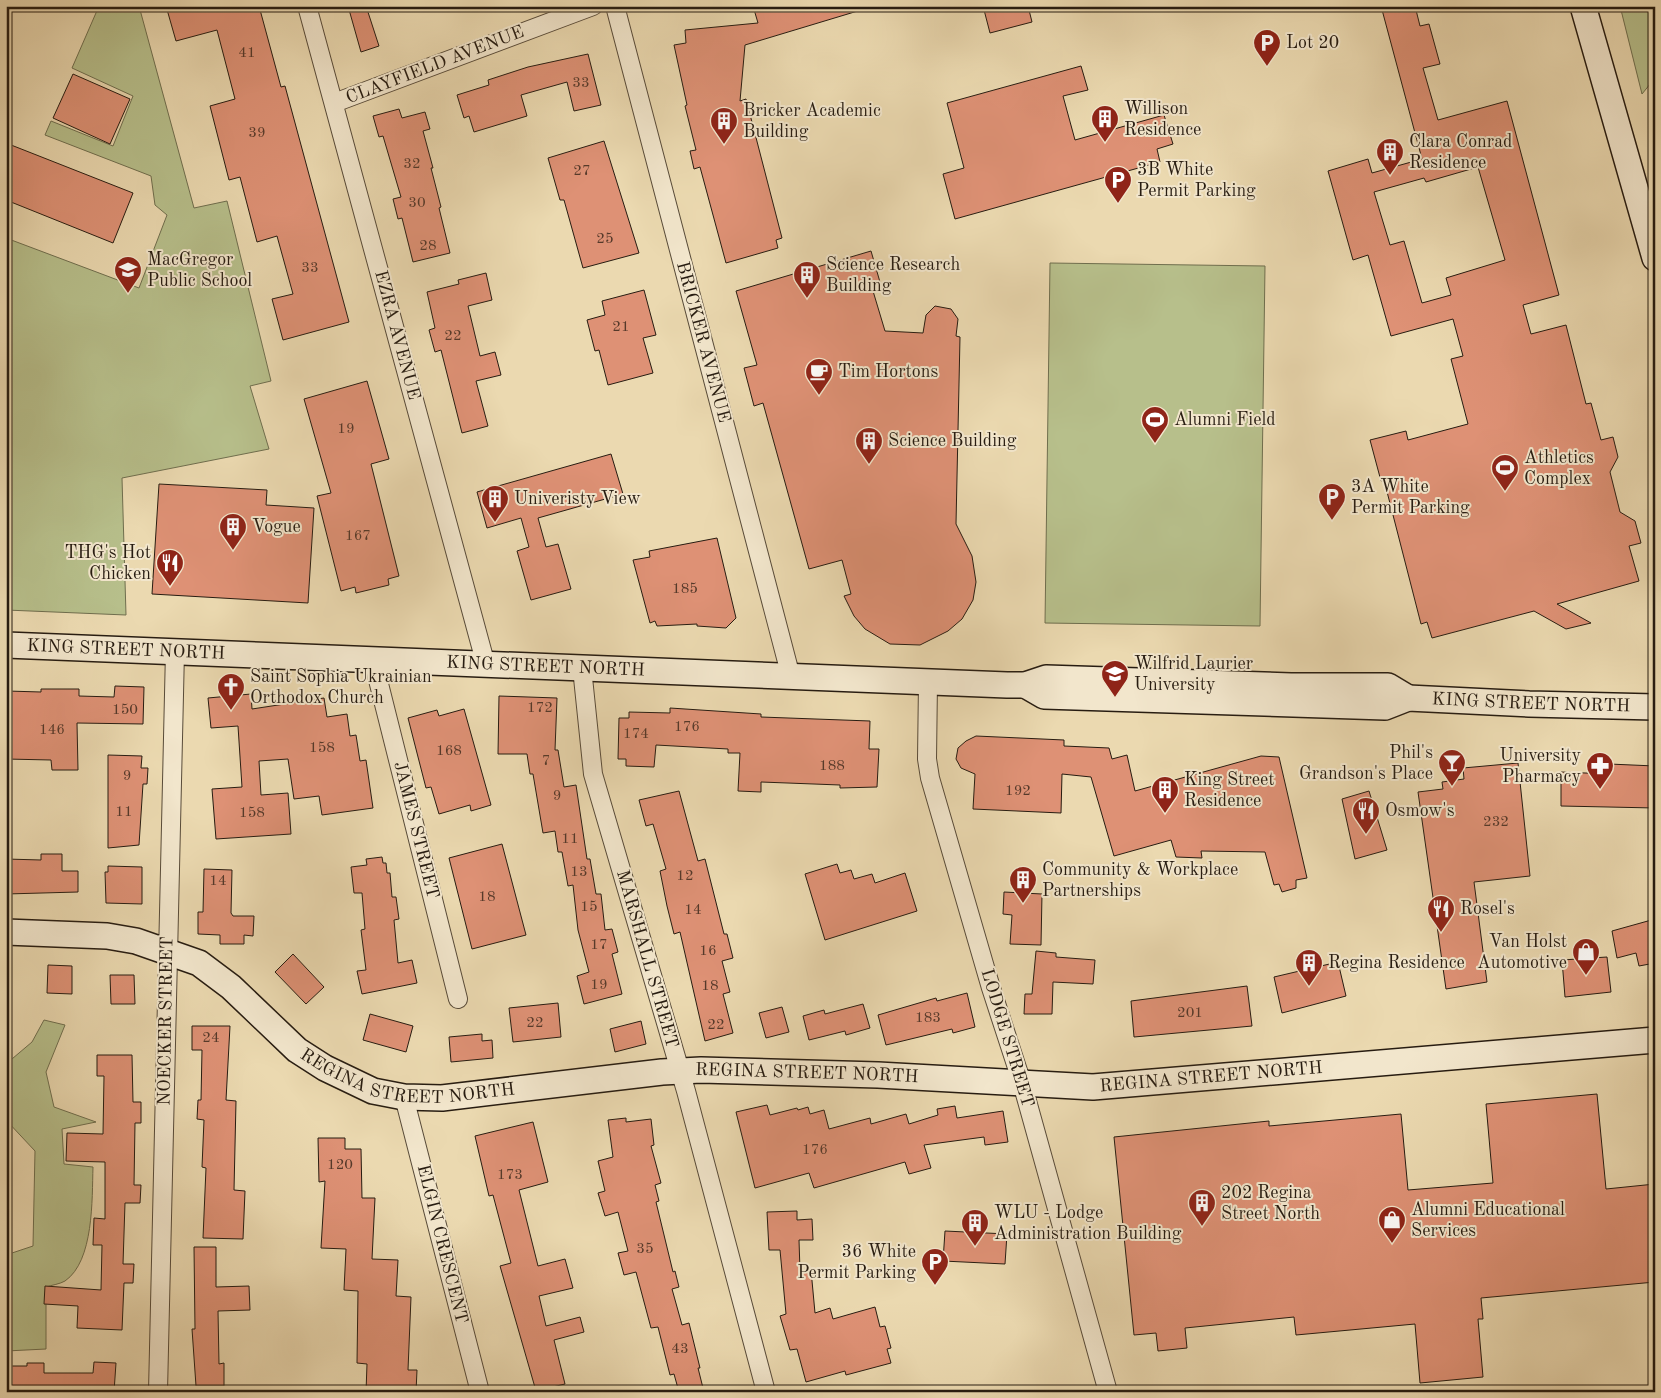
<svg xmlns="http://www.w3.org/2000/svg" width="1661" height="1398" font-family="'Old Standard TT',serif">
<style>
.green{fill:#b7bf8b;stroke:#6f6e4e}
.building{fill:#de9175;stroke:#271c11;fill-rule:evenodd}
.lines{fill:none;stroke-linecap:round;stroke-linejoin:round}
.street-casing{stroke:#584b39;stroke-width:20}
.secondary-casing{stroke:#271c11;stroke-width:28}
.street{stroke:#f2e6cc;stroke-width:18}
.secondary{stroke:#f2e6cc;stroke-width:25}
.labels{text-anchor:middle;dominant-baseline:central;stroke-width:4;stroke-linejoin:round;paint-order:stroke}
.number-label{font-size:15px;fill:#55392a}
.poi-label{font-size:18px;fill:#271c11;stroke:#f2e6cc;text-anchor:start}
.street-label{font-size:18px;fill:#271c11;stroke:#f2e6cc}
</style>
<rect width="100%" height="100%" fill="#ebd9b0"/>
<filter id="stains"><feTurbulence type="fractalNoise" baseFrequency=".004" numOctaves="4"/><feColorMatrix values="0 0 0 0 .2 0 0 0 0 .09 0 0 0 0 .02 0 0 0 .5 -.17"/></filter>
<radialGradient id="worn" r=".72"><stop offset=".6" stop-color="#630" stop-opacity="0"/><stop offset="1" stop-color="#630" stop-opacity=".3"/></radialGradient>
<g class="green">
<path d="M99,6H139L194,208L227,201L271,381L250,386L269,449L122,478L126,615L6,610V238L139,288L167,215L155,205L151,176L45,135L51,121L113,146L133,96L72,68Z"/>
<path d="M1620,6H1655V78L1642,94Z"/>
<path d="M1050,263L1265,266L1260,626L1045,623Z"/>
<path d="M44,1020L65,1025L46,1072L54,1107L96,1122L62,1129L64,1164L93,1167C92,1199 94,1261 65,1281C60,1284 52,1285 46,1287V1349L6,1351V1255L33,1246L35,1151L6,1120V1064L32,1042Z"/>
</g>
<g class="building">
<path d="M166,6H259L281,87L285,86L349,322L283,340L272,299L293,294L277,236L257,242L240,177L229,180L210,106L235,99L217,30L176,41Z"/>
<path d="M348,6H366L379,46L361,52Z"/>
<path d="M753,6H861V10L745,45L740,101L746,99L782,238L776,240L778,248L726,263L700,167L694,169L690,151L696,150L685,106L687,105L674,45L686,43L685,30L758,23Z"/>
<path d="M983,6H1028L1032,22L990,33Z"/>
<path d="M1381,6H1415L1420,26L1429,24L1440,64L1423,68L1438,120L1507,101L1559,295L1523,305L1531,334L1566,325L1586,404L1591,403L1601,440L1613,437L1618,457L1610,472L1620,512L1635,521L1641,543L1629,546L1639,581L1557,604L1591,623L1566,629L1534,611L1432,638L1427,622L1421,624L1384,480L1381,481L1370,440L1406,431L1408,440L1468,424L1451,359L1463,356L1453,319L1391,336L1368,255L1353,260L1328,171L1368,159L1372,173L1422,159ZM1478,167L1505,260L1446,278L1451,295L1422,303L1404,241L1390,245L1374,192L1424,178L1426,182Z"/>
<path d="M588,54L601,105L574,111L567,82L521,95L527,116L474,132L469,116L464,118L457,95L489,85L488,80L528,67Z"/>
<path d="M1081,66L1088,90L1063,96L1075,140L1164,115L1173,144L1157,149L1160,162L955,219L943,174L964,168L947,103Z"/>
<path d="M73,74L130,99L110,144L53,118Z"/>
<path d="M399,109L402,118L425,112L430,129L423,131L433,168H431L441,207L439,208L450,253L413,262L402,218L398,219L393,199L401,197L383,136L379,137L373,116Z"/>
<path d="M604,141L639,253L583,268L564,200H560L548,158Z"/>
<path d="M6,143L133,193L113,243L6,200Z"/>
<path d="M871,251L882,289L873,291L885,331L923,333L926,315L935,306L951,309L958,319L956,336L960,337L956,524L972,556L976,582L973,600L962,619L948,631L920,645L890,644L865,629L854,616L844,596L851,594L842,560L809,569L763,403L754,406L744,368L757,365L736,291Z"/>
<path d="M486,273L492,300L468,306L480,356L495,352L501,375L476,381L488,426L462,433L441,350L435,352L429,330L435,328L427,292L459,284L458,280Z"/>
<path d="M644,290L656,335L643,338L653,373L608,385L599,350L595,351L587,320L605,315L602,301Z"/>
<path d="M367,381L389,459L371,464L399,576L388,579L389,585L356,593L355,587L341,591L317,496L331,493L304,399Z"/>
<path d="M611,454L623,494L538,518L546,547L558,544L571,589L531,600L517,551L529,547L521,518L487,528L477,492Z"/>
<path d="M159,484L267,490L266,505L314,508L308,603L152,594Z"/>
<path d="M717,538L736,618L726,628L697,626V624L657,626L655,621L650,623L633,560L650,557L649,551Z"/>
<path d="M115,686L144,687L143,724L77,723L78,770H52L51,760L6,759L7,691L41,692V689H79V696L114,697Z"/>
<path d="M251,694L252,709L324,698L327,717L347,714L350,736L356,735L360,761L366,760L373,808L322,815L319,796L294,799L288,759L259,761L261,795L288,793L291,834L216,839L212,789L242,787L238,726L211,728L208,698Z"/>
<path d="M499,696L557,698L555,750H558L564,787L576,785L587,859H590L596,894H601L605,930L612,929L618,952L612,954L622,994L584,1004L577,976L589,972L578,930L573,885L568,886L562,852H558L555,831L543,833L533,774H530L527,754H498Z"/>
<path d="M670,708L761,714V717L870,721L869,749H879L877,787L840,788V785L761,782V792L738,791L740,753H728V749L656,745L654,767L626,766V759H618L619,718H629V712L670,713Z"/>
<path d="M464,709L491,805L471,811L470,805L439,814L431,787L426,788L408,718L437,710L439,716Z"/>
<path d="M976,736L1064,740V746L1109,748L1112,759L1127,755L1135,791L1261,756L1279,757L1307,878L1296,880V888L1282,892L1279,884L1274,885L1265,852L1201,851L1202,858L1176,857L1171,840L1114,856L1091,777L1062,774L1061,813L973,809L975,774L961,768L956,759L958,748L966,741Z"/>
<path d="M108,755L142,756L141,768H148L147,784H143L139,845L108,848Z"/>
<path d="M1518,763L1530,876L1474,882L1487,982L1446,989L1418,792L1443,789L1442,782L1464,779L1463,768Z"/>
<path d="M1609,764L1655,766V808L1561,806V772L1609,774Z"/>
<path d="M679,791L698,861L705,859L724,934H727L733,958L722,961L730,992L723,994L733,1033L705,1041L680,932L674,934L667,906L660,871L666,869L653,824L646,826L639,800Z"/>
<path d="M1369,791L1387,850L1355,859L1342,799Z"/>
<path d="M502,844L526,935L472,949L449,858Z"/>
<path d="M41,854H62V871H78V892L6,894V859L41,860Z"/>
<path d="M382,857L383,863H386L387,873H390L392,897H396L399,919L394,920L398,963L412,960L417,983L362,994L357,971L366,970L361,930L365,929L362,893H354L351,867L367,865L366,859Z"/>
<path d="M837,864L840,873L851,870L854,879L872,874L875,883L905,873L917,911L825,940L805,874Z"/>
<path d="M108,866L142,867V904L106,903L105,872H108Z"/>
<path d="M204,869L232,870L231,913L233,916H254L253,936L244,935V944H220V935L198,934V912H203Z"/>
<path d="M1004,892L1042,894L1041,945L1010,944L1012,915L1003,914Z"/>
<path d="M1655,919V963L1639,966L1636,953L1617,958L1612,931Z"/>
<path d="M1036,951L1056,953V957L1095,960L1093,984L1053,982L1052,1014H1024L1025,994H1032Z"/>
<path d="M293,954L324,987L306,1004L275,972Z"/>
<path d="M1607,957L1611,992L1565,997L1562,960Z"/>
<path d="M1338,962L1346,996L1282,1013L1274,977Z"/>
<path d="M48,965L72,966V994L47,993Z"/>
<path d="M110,975H134L135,1004H111Z"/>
<path d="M1247,986L1252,1026L1134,1037L1131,1001Z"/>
<path d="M967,993L975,1027L953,1033L952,1029L886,1045L878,1015L936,998L937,1001Z"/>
<path d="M558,1003L561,1037L513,1042L509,1008Z"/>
<path d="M863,1004L870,1028L846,1035L845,1031L809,1040L803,1016L824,1010L825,1014Z"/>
<path d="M782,1007L789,1032L766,1038L759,1013Z"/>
<path d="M370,1014L413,1026L406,1052L363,1040Z"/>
<path d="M641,1021L646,1044L615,1052L610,1029Z"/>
<path d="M192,1026H230L226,1100L236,1101L234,1190L245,1191L243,1239L203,1238L206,1168L202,1167L204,1120L197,1119L198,1100H201L202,1050H192Z"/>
<path d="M482,1034V1041L492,1040L493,1058L451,1062L449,1037Z"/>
<path d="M97,1055H132L133,1102H141V1123H135L134,1185H141L140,1203H125L123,1264H134L133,1283H124L122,1330L77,1328L78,1306L44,1304L45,1286L101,1290L102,1245H93L94,1218L105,1219V1162L66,1161L67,1133L103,1134L104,1076H97Z"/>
<path d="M1597,1094L1606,1189L1655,1184V1282L1481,1298L1483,1319H1478L1483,1377L1420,1383L1415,1324L1296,1335L1294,1317L1185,1328L1187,1348L1158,1351L1156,1333L1134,1335L1114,1137L1269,1121V1126L1401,1114L1408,1190L1493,1183L1486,1104Z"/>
<path d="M767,1105L770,1115L797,1108L798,1110L808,1107L810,1114L824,1110L829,1129L870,1118L871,1124L906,1114L909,1124L938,1115L937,1109L955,1106L957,1118L1003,1111L1008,1142L985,1145L984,1137L924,1145L931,1168L909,1174L905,1162L814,1188L809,1173L755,1188L736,1112Z"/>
<path d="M626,1118V1122L651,1119L654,1145L651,1146L661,1183L655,1185L659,1201L656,1202L673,1272L675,1271L679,1287L672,1289L682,1325L689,1323L700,1368H698L704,1392H679L674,1374L670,1375L658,1327L651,1328L636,1272L624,1275L618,1253L628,1251L618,1212L605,1216L598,1193L605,1191L598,1161L613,1157L608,1120Z"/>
<path d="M533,1122L548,1182L519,1190L538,1266L565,1259L573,1288L539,1296L546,1326L580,1317L584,1332L554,1340L565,1384L536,1391L500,1266L511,1263L493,1195L489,1196L475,1136Z"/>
<path d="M318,1138H345V1149H361L362,1198H375L372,1259L398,1260L396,1296L411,1297L408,1370H417L416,1392H366L367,1364L357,1363L358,1291L344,1290L346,1249L321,1248L325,1181L319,1182Z"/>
<path d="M797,1211V1220L812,1219L813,1240H799L800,1271L811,1270L815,1313L830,1308L833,1319L875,1307L880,1327L885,1326L891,1348L887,1349L891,1363L846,1375L845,1371L806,1382L797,1349L790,1350L780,1316L786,1314L780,1250H769L767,1212Z"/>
<path d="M945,1231L1007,1234L1005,1264L943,1261Z"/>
<path d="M194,1247H216V1287L249,1286L250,1310L218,1311L219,1364L224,1363V1386H196L192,1329H195Z"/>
<path d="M94,1362L116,1363L114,1392H6V1366H27V1363H44V1373H93Z"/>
</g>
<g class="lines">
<defs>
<g id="street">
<path d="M307,6L486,665"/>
<path d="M615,6L791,677"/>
<path d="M334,103L593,6"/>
<path d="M373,660L458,999"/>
<path d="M582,668L593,774L686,1091L766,1392"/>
<path d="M928,682L927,759L930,778L991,988L1022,1083L1108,1392"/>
<path d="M404,1097L480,1392"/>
<path d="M158,1392L175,651"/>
</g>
<g id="secondary">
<path d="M1583,6L1655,258"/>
<path id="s1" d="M6,645L1007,685H1025L1046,678L1291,686H1388L1408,698"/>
<path id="s2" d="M1025,685L1044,696L1385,707L1408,698L1529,704L1655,707"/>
<path id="s3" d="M6,932L107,936L136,941L199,963L231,987L297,1050L325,1068L373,1091L404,1097L442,1098L662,1072L701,1070L878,1075L1093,1087L1655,1040"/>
</g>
</defs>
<use href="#street" class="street-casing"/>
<use href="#secondary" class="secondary-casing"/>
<use href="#street" class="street"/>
<use href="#secondary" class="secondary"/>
</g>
<defs>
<symbol id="parking-pin" viewBox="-11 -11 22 30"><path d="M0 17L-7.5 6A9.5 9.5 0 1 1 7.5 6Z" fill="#8f2418" stroke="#f2e6cc"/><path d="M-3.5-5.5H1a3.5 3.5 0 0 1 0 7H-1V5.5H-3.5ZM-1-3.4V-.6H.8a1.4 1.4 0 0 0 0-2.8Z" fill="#fff"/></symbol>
<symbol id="building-pin" viewBox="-11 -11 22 30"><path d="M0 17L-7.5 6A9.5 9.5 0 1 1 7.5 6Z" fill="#8f2418" stroke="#f2e6cc"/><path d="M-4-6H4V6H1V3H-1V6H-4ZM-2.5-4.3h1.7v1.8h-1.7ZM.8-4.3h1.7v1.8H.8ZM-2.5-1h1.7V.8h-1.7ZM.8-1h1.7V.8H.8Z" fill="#fff"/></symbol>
<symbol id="school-pin" viewBox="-11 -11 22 30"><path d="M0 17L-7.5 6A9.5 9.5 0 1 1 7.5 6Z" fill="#8f2418" stroke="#f2e6cc"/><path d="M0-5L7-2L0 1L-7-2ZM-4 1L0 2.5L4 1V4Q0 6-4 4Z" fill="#fff"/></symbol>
<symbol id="cafe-pin" viewBox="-11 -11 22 30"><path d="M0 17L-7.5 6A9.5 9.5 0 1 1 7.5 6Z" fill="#8f2418" stroke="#f2e6cc"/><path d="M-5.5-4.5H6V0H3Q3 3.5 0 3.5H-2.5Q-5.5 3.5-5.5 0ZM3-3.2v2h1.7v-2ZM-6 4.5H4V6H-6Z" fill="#fff"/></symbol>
<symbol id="stadium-pin" viewBox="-11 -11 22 30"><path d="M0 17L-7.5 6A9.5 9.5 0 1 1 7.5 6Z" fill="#8f2418" stroke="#f2e6cc"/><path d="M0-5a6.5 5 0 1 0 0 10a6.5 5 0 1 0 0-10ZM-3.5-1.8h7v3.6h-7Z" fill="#fff"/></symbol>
<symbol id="restaurant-pin" viewBox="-11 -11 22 30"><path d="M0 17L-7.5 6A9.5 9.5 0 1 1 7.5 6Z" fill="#8f2418" stroke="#f2e6cc"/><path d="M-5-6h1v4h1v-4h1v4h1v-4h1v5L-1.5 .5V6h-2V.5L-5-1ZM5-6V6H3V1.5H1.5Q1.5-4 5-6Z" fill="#fff"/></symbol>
<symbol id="university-pin" viewBox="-11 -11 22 30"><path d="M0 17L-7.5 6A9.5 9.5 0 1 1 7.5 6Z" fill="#8f2418" stroke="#f2e6cc"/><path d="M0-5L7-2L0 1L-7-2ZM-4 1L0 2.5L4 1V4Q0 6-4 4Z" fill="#fff"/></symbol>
<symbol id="church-pin" viewBox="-11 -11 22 30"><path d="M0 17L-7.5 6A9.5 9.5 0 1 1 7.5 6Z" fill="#8f2418" stroke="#f2e6cc"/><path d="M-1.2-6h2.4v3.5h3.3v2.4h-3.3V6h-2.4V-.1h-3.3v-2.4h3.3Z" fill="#fff"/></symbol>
<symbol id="bar-pin" viewBox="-11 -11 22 30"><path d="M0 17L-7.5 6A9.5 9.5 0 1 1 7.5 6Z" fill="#8f2418" stroke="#f2e6cc"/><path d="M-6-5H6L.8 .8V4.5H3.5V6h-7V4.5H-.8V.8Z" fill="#fff"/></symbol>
<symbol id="pharmacy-pin" viewBox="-11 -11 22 30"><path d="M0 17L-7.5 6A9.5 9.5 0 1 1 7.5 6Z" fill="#8f2418" stroke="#f2e6cc"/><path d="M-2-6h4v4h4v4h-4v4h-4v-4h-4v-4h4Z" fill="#fff"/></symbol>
<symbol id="shop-pin" viewBox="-11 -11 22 30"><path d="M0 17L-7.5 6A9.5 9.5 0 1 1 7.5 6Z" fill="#8f2418" stroke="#f2e6cc"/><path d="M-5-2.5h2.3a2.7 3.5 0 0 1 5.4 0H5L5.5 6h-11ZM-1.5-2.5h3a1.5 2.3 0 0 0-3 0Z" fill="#fff"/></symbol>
</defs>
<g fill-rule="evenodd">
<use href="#parking-pin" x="1251" y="27" width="32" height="43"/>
<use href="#building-pin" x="1089" y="103" width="32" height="43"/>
<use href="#building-pin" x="708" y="105" width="32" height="43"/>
<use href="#building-pin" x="1374" y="136" width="32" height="43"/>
<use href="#parking-pin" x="1102" y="164" width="32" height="43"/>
<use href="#school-pin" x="112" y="254" width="32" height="43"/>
<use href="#building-pin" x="791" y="259" width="32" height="43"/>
<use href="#cafe-pin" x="803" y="356" width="32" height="43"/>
<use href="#stadium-pin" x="1139" y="404" width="32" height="43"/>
<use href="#building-pin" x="853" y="425" width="32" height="43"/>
<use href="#stadium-pin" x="1489" y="452" width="32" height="43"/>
<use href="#parking-pin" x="1316" y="481" width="32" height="43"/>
<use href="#building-pin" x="479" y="483" width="32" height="43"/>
<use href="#building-pin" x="217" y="511" width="32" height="43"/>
<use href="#restaurant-pin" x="154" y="547" width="32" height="43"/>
<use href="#university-pin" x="1099" y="658" width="32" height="43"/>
<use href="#church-pin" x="215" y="671" width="32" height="43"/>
<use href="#bar-pin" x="1436" y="747" width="32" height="43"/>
<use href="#pharmacy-pin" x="1584" y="750" width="32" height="43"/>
<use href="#building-pin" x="1149" y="774" width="32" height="43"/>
<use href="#restaurant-pin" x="1350" y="795" width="32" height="43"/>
<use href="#building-pin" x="1007" y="864" width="32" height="43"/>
<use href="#restaurant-pin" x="1425" y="893" width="32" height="43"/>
<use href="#shop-pin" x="1570" y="936" width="32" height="43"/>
<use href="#building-pin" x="1293" y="947" width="32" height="43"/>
<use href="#building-pin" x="1186" y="1187" width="32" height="43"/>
<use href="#shop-pin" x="1376" y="1204" width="32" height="43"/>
<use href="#building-pin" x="959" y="1207" width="32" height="43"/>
<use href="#parking-pin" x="919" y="1246" width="32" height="43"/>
</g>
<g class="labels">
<g class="number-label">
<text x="247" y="53">41</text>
<text x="581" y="83">33</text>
<text x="257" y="133">39</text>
<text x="412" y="164">32</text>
<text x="582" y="171">27</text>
<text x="417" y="203">30</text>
<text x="605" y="239">25</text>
<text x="428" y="246">28</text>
<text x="310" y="268">33</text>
<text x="621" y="327">21</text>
<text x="453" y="336">22</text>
<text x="346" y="429">19</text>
<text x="358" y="536">167</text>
<text x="685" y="589">185</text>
<text x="540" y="708">172</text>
<text x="125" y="710">150</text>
<text x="687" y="727">176</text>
<text x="52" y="730">146</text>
<text x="636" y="734">174</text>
<text x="322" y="748">158</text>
<text x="449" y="751">168</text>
<text x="546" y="761">7</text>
<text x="832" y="766">188</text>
<text x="127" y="776">9</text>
<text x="1018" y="791">192</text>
<text x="557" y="796">9</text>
<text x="124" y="812">11</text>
<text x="252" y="813">158</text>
<text x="1496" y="822">232</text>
<text x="570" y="839">11</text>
<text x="579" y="872">13</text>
<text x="685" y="876">12</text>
<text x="218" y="881">14</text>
<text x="487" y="897">18</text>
<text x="589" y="907">15</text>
<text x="693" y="910">14</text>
<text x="599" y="945">17</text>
<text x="708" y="951">16</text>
<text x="599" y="985">19</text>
<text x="710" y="986">18</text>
<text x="1190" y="1013">201</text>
<text x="928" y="1018">183</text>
<text x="535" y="1023">22</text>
<text x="716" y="1025">22</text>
<text x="211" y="1038">24</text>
<text x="815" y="1150">176</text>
<text x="340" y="1165">120</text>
<text x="510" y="1175">173</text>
<text x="645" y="1249">35</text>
<text x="680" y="1349">43</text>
</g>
<g class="poi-label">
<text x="1286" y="43">Lot 20</text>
<text x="1124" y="109">Willison<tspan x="1124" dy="21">Residence</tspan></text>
<text x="743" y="111">Bricker Academic<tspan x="743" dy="21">Building</tspan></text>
<text x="1409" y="142">Clara Conrad<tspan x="1409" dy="21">Residence</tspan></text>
<text x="1137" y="170">3B White<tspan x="1137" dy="21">Permit Parking</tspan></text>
<text x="147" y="260">MacGregor<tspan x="147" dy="21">Public School</tspan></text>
<text x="826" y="265">Science Research<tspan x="826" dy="21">Building</tspan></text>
<text x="838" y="372">Tim Hortons</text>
<text x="1174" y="420">Alumni Field</text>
<text x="888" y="441">Science Building</text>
<text x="1524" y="458">Athletics<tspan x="1524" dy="21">Complex</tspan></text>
<text x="1351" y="487">3A White<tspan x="1351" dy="21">Permit Parking</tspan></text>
<text x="514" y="499">Univeristy View</text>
<text x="252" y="527">Vogue</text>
<text x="151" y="553" text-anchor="end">THG's Hot<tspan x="151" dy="21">Chicken</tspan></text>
<text x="1134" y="664">Wilfrid Laurier<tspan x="1134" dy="21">University</tspan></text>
<text x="250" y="677">Saint Sophia Ukrainian<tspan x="250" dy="21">Orthodox Church</tspan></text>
<text x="1433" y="753" text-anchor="end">Phil's<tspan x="1433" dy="21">Grandson's Place</tspan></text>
<text x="1581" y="756" text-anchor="end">University<tspan x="1581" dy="21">Pharmacy</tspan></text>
<text x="1184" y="780">King Street<tspan x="1184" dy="21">Residence</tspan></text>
<text x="1385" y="811">Osmow's</text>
<text x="1042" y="870">Community &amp; Workplace<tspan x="1042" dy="21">Partnerships</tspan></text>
<text x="1460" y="909">Rosel's</text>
<text x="1567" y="942" text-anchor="end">Van Holst<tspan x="1567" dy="21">Automotive</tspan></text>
<text x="1328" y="963">Regina Residence</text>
<text x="1221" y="1193">202 Regina<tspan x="1221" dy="21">Street North</tspan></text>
<text x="1411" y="1210">Alumni Educational<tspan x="1411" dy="21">Services</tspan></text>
<text x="994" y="1213">WLU - Lodge<tspan x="994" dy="21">Administration Building</tspan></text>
<text x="916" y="1252" text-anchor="end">36 White<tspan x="916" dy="21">Permit Parking</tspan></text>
</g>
<g class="street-label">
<text transform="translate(435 65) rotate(-21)">CLAYFIELD AVENUE</text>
<text transform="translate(397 335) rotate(75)">EZRA AVENUE</text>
<text transform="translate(703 342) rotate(75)">BRICKER AVENUE</text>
<text stroke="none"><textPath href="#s1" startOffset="120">KING STREET NORTH</textPath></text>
<text stroke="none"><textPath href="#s1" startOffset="540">KING STREET NORTH</textPath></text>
<text stroke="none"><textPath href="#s2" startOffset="511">KING STREET NORTH</textPath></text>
<text transform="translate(416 830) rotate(76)">JAMES STREET</text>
<text transform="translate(647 959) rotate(74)">MARSHALL STREET</text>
<text transform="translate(166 1021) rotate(-89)">NOECKER STREET</text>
<text transform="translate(1007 1038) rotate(73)">LODGE STREET</text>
<text stroke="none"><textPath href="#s3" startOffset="446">REGINA STREET NORTH</textPath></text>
<text stroke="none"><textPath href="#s3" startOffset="851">REGINA STREET NORTH</textPath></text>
<text stroke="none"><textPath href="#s3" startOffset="1256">REGINA STREET NORTH</textPath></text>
<text transform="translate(442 1244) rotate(76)">ELGIN CRESCENT</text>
</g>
</g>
<rect width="1661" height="1398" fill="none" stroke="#ebd9b0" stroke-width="25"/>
<rect x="8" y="8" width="1646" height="1383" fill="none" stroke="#271c11" stroke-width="2.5"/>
<rect x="12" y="12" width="1636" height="1373" fill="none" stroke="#271c11"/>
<rect width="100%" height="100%" filter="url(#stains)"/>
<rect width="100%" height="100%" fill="url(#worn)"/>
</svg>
